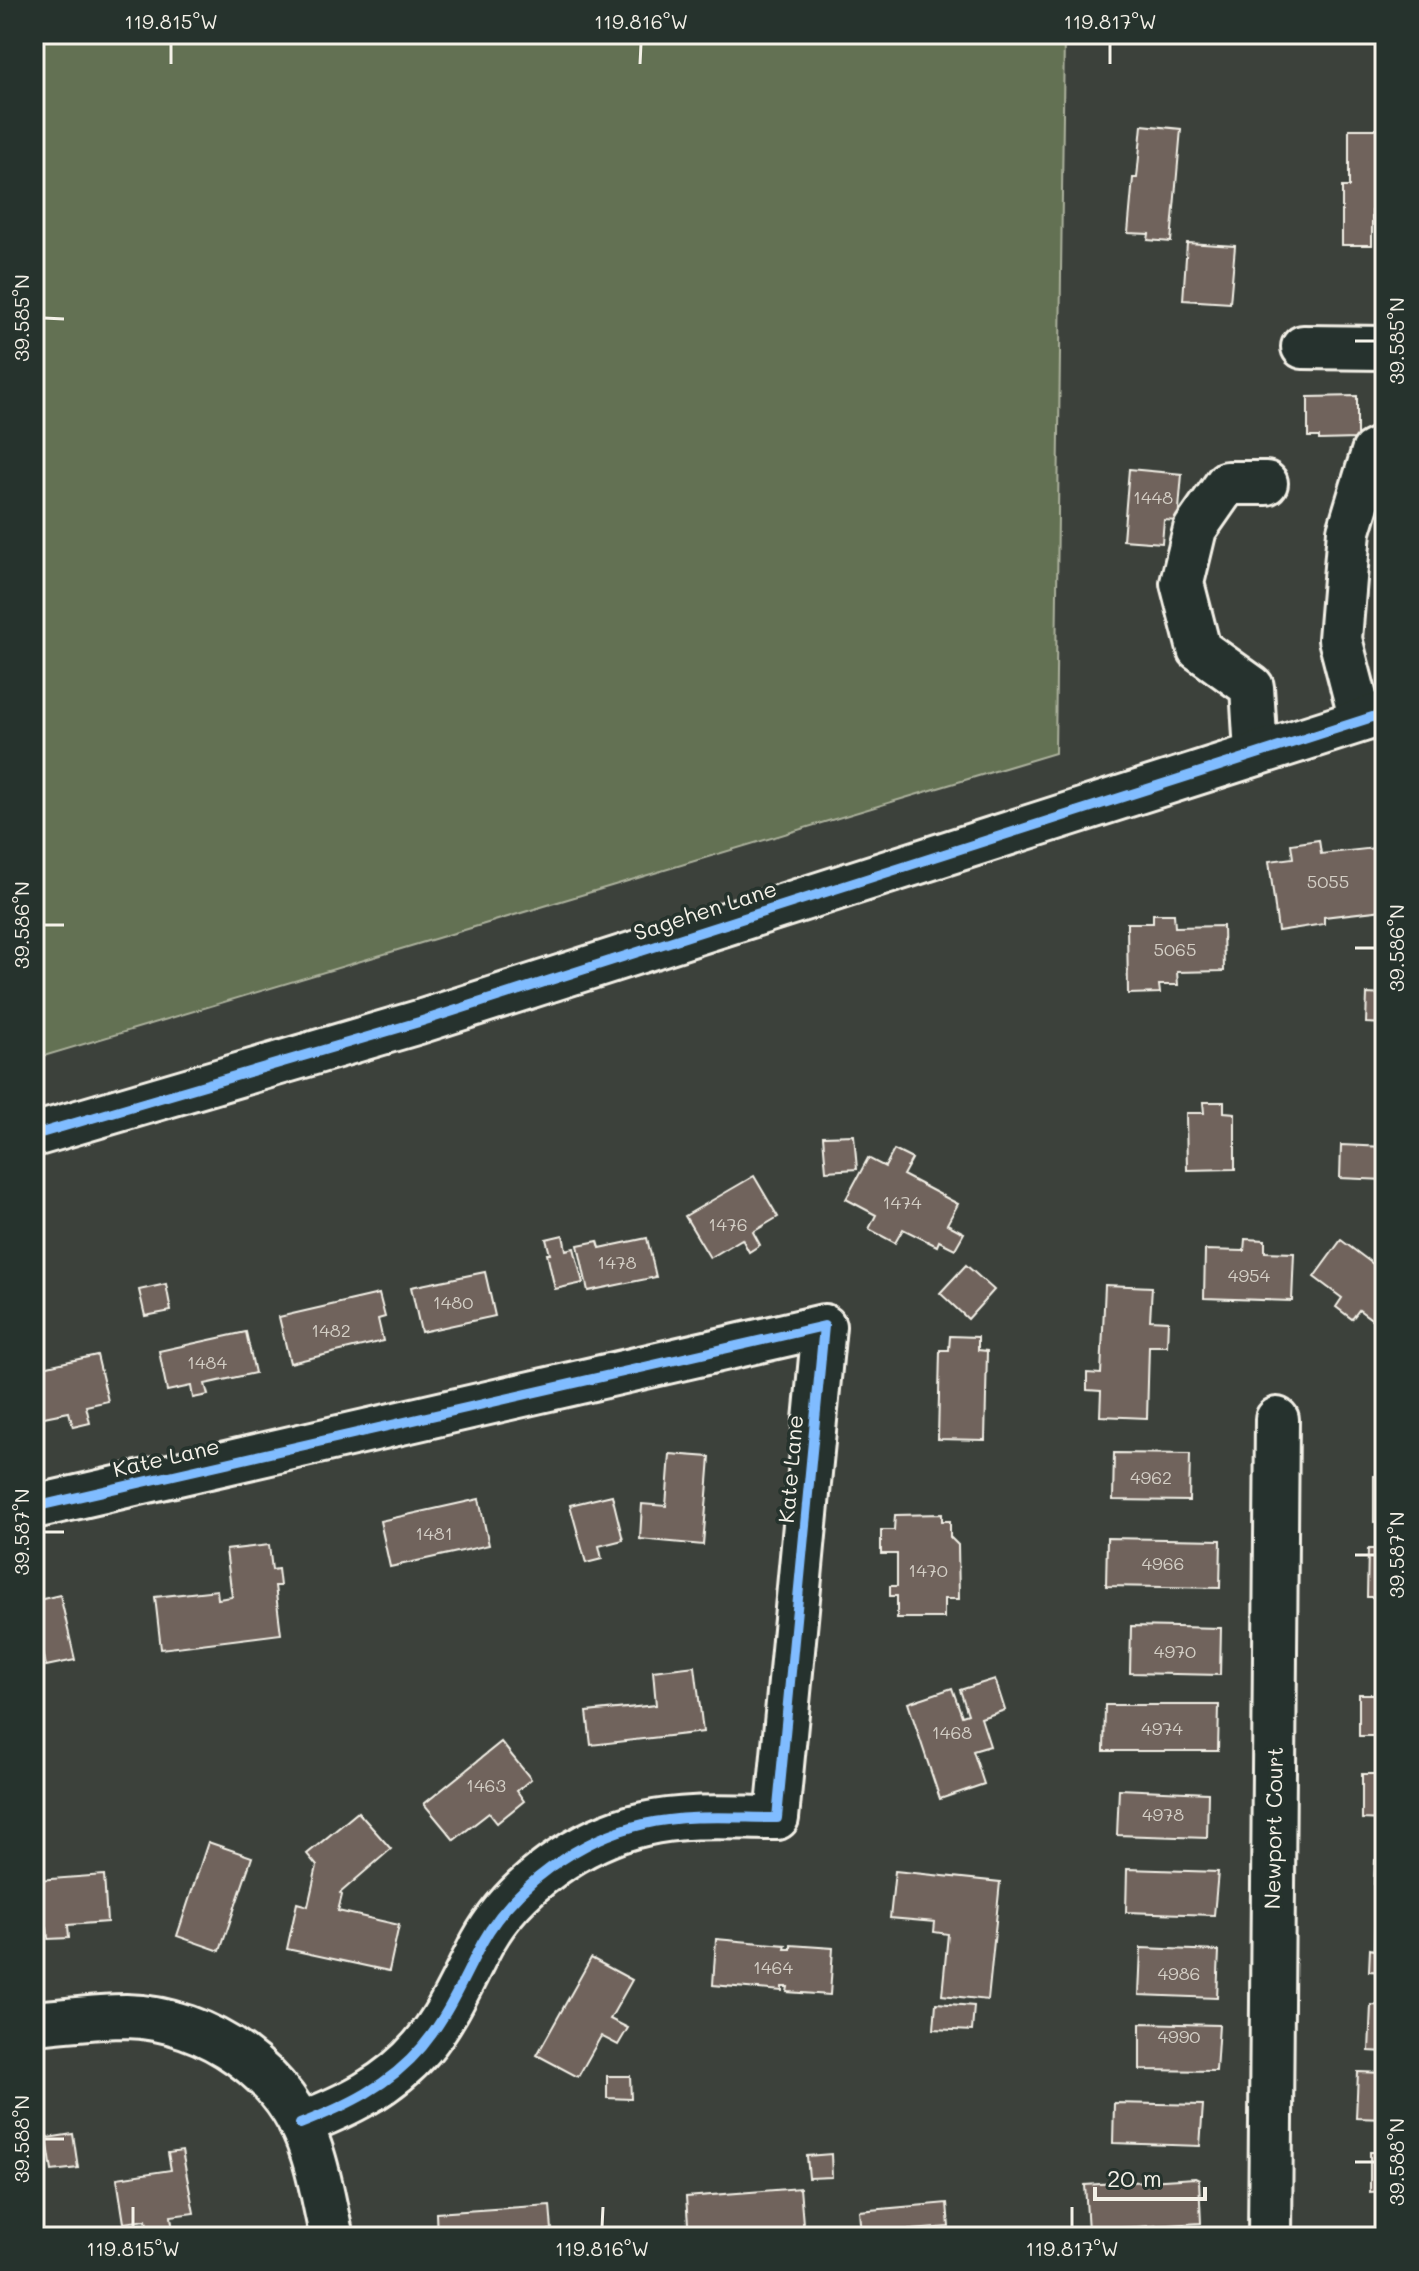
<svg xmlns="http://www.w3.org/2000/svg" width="1419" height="2271" font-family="Mali,sans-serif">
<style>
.green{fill:#637152;stroke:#acb19d;stroke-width:2}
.building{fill:#6f635b;stroke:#f4f1e8;stroke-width:2}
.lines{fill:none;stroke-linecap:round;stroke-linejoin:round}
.minor-casing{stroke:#f4f1e8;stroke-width:48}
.minor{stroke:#26332d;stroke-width:42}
.cycleway-casing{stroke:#26332d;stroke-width:15}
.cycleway{stroke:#80bcff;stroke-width:10}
.ticks{fill:none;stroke:#f4f1e8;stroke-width:3}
.labels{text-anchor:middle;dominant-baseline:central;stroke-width:7;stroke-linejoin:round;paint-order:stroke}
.number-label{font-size:18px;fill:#d3cec5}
.street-label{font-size:22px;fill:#f4f1e8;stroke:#26332d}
.neatline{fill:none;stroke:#f4f1e8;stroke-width:3}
.ticks-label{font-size:20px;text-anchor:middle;fill:#f4f1e8}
</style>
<rect width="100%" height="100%" fill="#3c413b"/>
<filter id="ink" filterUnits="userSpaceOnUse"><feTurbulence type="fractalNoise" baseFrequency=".0125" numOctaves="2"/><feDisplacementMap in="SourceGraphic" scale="16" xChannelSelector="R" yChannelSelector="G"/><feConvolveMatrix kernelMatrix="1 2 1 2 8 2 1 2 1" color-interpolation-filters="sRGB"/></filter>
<g filter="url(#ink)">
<path class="green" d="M34,34H1064L1055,753L34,1059Z"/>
<g class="building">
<path d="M1142,125L1181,129L1171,242L1148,240L1149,234L1128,233L1133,178H1137Z"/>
<path d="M1349,129H1385V188H1372V245H1342V187H1349Z"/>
<path d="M1187,243L1235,246L1230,303L1183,300Z"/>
<path d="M1357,396V439L1319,440V437H1308V397Z"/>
<path d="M1129,469L1182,474L1178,521L1164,520L1162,543L1123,540Z"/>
<path d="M1319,840L1321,854L1375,848V851L1385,849L1383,910L1324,917V924L1278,931L1269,861L1293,858L1291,844Z"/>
<path d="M1153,914H1174L1175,927L1223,926L1224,971L1177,972L1178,985H1159L1160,993L1128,994L1127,923H1153Z"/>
<path d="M1367,994L1385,995V1024L1366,1023Z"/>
<path d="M1203,1102H1224V1112L1235,1113V1169L1187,1170L1186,1113H1204Z"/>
<path d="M854,1135L857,1169L826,1171L823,1136Z"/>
<path d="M1341,1145L1385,1147V1180L1340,1178Z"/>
<path d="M894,1150L912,1159L903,1175L958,1204L947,1224L964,1233L955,1249L939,1241L937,1246L903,1229L895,1243L869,1229L876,1215L846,1199L868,1158L885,1167Z"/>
<path d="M754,1176L778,1217L753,1232L760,1245L749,1252L742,1239L710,1258L685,1216Z"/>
<path d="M563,1235L566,1250L574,1248L583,1283L555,1289L547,1254H550L546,1239Z"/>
<path d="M647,1238L656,1277L588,1291L578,1245L598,1241L600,1248Z"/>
<path d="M1245,1239L1265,1240V1252L1294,1253L1292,1301L1204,1298L1205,1250L1244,1251Z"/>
<path d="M1341,1240L1385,1273V1329L1359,1310L1352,1319L1336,1307L1342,1298L1314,1277Z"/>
<path d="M966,1265L994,1290L968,1319L940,1293Z"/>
<path d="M485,1272L495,1316L421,1332L411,1287Z"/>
<path d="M166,1284L171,1311L145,1316L139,1290Z"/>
<path d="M1105,1285L1152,1287L1150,1320L1168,1321L1167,1346H1149L1147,1418L1100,1416L1101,1391L1087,1390V1373L1101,1374Z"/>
<path d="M379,1294L385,1317L378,1319L383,1341L290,1363L279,1317Z"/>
<path d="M246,1332L255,1373L205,1384L208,1395L193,1398L191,1386L167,1391L159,1351Z"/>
<path d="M950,1336L978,1337V1350L987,1351L985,1440L938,1439L940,1350H949Z"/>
<path d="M97,1355L108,1401L86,1406L90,1423L73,1427L69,1412L34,1419V1369Z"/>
<path d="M1114,1453L1190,1454L1189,1501L1113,1500Z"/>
<path d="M670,1454L710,1457L703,1545L640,1539L642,1504L666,1506Z"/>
<rect x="1374" y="1476" width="11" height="46"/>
<path d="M612,1495L623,1540L599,1546L602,1559L586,1563L570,1505Z"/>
<path d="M479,1499L489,1545L390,1567L380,1521Z"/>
<path d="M942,1514V1521H950V1537L958,1545L959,1599H944V1618H897V1596H890V1586H897V1554H881V1530H894L895,1515Z"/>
<path d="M1107,1538L1221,1540L1220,1588L1106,1586Z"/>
<path d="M269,1545L272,1570L278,1569L280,1586H275L281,1634L161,1649L155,1597L217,1590L218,1599L232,1597L226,1550Z"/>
<path d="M1368,1549H1385V1597H1367Z"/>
<path d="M60,1595L75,1660L46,1666L42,1647L34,1649V1601Z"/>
<path d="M1381,1617H1385V1662H1379Z"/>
<path d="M1131,1626L1221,1628L1220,1675L1130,1673Z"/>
<path d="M695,1666L703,1732L591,1745L587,1712L656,1705L653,1671Z"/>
<path d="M995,1679L1005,1710L981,1718L990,1746L973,1751L984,1784L940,1799L908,1703L952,1688L962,1716L968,1714L960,1690Z"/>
<rect x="1359" y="1694" width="26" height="42"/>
<path d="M1105,1705H1219L1218,1751H1104Z"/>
<path d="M501,1742L531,1779L517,1791L524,1801L497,1823L489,1813L454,1840L424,1804Z"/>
<path d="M1362,1774H1385V1820L1362,1819Z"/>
<path d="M1119,1789L1208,1793L1207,1838L1117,1835Z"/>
<path d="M358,1812L391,1849L340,1893L342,1895L338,1911L399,1925L389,1971L287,1949L297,1903L308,1906L317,1866L307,1854Z"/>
<path d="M208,1842L252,1857L220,1951L177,1936Z"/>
<path d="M1375,1860H1385V1884H1374Z"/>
<path d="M34,1866H36L38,1880L104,1875L107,1922L68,1925L69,1938L48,1939L47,1927L34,1928Z"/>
<path d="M1127,1869L1218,1872L1214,1915L1126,1912Z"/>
<path d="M895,1871L1000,1882L988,2000L942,1995L948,1934L934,1932L935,1922L890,1918Z"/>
<path d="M1375,1925H1385V1972L1369,1971L1370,1949L1374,1950Z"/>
<path d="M716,1939L786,1945L785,1949H791V1945L833,1948L830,1995L787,1992L788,1987H782V1991L713,1985Z"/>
<path d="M1141,1948L1219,1951L1217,1998L1139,1995Z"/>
<path d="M591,1958L632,1980L610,2019L628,2028L618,2045L601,2036L578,2077L537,2055Z"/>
<path d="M936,2003L974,2006L972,2031L934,2029Z"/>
<path d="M1371,2005L1385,2006V2052L1369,2051Z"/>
<path d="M1140,2023L1219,2025L1216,2071L1140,2070Z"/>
<path d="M1358,2072L1385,2073V2119L1356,2118Z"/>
<path d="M607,2076H630L631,2099L607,2098Z"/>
<path d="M1114,2103L1203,2105L1200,2146L1113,2143Z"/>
<path d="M73,2134L78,2168L52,2171L47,2138Z"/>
<path d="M1376,2139H1385V2191L1370,2192V2152H1376Z"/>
<path d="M182,2151L194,2213L171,2216L173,2232L149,2235L146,2220L124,2223L117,2178L171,2170L168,2153Z"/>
<path d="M831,2154L832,2177L809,2178L807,2156Z"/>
<path d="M1195,2178L1199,2180L1201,2223L1088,2230L1085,2185Z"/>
<path d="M800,2188L804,2235L689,2237L686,2197Z"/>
<path d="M947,2203L949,2227L861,2234L859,2211Z"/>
<path d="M550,2205L552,2230H549V2237H437L436,2213Z"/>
</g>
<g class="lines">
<defs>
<g id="minor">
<path d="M1303,347L1385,348"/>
<path d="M1361,720L1340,639L1349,531L1373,452L1385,446"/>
<path d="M1256,753L1252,687L1199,649L1182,583L1195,529L1227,483H1266"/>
<path d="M34,1135L419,1022L1385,713"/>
<path d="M34,1507L824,1326L777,1818C733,1818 688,1814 644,1824C581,1838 514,1885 482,1943C463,1979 448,2016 422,2047C389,2086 346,2106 300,2124"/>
<path d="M34,2023C64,2021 96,2016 126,2016C208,2018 288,2074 312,2153C321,2180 325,2209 332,2237"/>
<path d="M1270,2237L1277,1419"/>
</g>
</defs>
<use href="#minor" class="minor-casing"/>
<use href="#minor" class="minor"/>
<defs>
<g id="cycleway">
<path d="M34,1135L419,1022L1385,713"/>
<path d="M34,1507L824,1326L777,1818C733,1818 688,1814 644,1824C581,1838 514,1885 482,1943C463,1979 448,2016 422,2047C389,2086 346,2106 300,2124"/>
</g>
</defs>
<use href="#cycleway" class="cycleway-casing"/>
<use href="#cycleway" class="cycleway"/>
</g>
</g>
<path class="ticks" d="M171,64V44M640,64L641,44M1110,64V44M44,318L64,319M1355,341H1375M44,925H64M1355,948H1375M44,1532H64M1355,1555H1375M44,2139H64M1355,2162H1375M133,2227V2207M602,2227L603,2207M1072,2227V2207"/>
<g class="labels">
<g class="number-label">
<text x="1153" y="497">1448</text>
<text x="1328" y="881">5055</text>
<text x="1175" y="949">5065</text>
<text x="902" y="1202">1474</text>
<text x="728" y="1224">1476</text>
<text x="617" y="1262">1478</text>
<text x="1249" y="1275">4954</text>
<text x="453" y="1302">1480</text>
<text x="331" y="1330">1482</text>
<text x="207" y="1362">1484</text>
<text x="1151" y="1477">4962</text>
<text x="434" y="1533">1481</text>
<text x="1163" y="1563">4966</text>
<text x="928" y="1570">1470</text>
<text x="1175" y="1651">4970</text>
<text x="1162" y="1728">4974</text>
<text x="952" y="1732">1468</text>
<text x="486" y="1785">1463</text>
<text x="1163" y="1814">4978</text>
<text x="773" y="1967">1464</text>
<text x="1179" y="1973">4986</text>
<text x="1179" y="2036">4990</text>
</g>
<g class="street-label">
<text transform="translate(705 910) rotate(-18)">Sagehen Lane</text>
<text transform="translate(166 1457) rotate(-13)">Kate Lane</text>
<text transform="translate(790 1469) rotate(-85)">Kate Lane</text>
<text transform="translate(1273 1828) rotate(-89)">Newport Court</text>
</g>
</g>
<rect width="1419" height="2271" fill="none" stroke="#26332d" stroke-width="88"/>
<path d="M1095 2187v12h110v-12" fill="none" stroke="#f4f1e8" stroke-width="4"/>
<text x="1107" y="2187" font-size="24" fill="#f4f1e8" stroke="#26332d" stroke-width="6" paint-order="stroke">20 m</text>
<rect x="44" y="44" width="1331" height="2183" class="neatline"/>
<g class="ticks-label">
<text x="171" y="29">119.815°W</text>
<text x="641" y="29">119.816°W</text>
<text x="1110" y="29">119.817°W</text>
<text transform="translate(22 318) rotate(-90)" y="7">39.585°N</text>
<text transform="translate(1397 341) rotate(-90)" y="7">39.585°N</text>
<text transform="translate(22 925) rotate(-90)" y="7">39.586°N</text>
<text transform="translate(1397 948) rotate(-90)" y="7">39.586°N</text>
<text transform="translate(22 1532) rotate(-90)" y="7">39.587°N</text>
<text transform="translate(1397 1555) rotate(-90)" y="7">39.587°N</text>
<text transform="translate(22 2139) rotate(-90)" y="7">39.588°N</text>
<text transform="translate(1397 2162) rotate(-90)" y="7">39.588°N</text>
<text x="133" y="2256">119.815°W</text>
<text x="602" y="2256">119.816°W</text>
<text x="1072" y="2256">119.817°W</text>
</g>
</svg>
